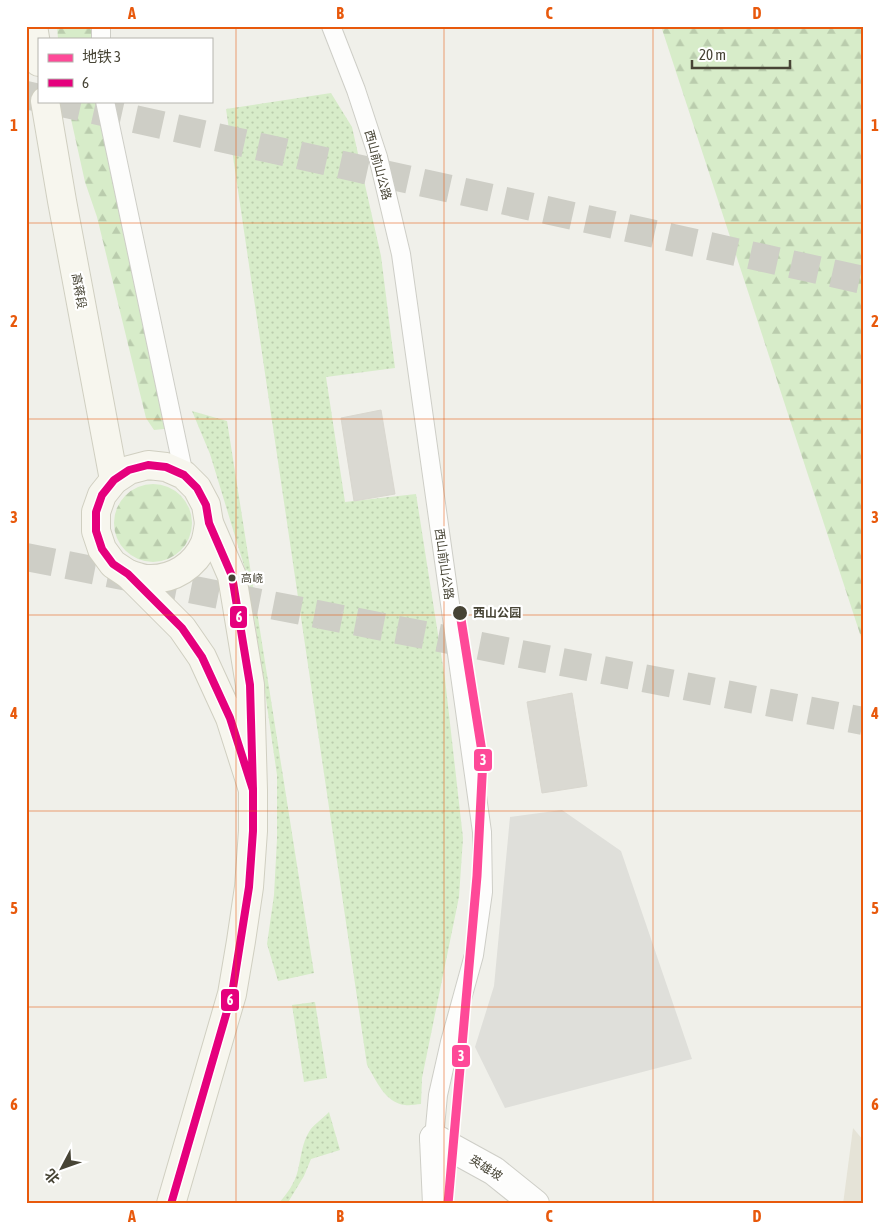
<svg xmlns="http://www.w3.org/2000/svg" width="889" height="1230" font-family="'Asap Condensed','Noto Sans SC',sans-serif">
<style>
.residential{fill:#e5e3d7}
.grass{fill:url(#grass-dots)}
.forest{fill:url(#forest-firs)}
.parking{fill:#dfdfda}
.building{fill:#dad9d2;stroke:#d9d7cf}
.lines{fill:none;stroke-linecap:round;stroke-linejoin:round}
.motorway-tunnel{stroke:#cecec6;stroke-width:28;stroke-dasharray:28 14;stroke-linecap:butt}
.service-casing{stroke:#cecec7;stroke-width:20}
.minor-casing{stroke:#cecec7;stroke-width:30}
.secondary-casing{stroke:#d0cfc1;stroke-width:30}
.service{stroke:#fdfdfc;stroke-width:18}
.minor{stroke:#fdfdfc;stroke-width:28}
.secondary{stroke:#f7f6ee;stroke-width:28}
.bus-1-casing{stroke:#fff;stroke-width:11}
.bus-1{stroke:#e5007d;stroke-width:8}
.metro-1-casing{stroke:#fff;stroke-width:12}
.metro-1{stroke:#fe4998;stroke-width:9}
.grid{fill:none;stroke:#e8590c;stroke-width:1;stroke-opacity:0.55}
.bus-dot{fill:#474435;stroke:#fff;stroke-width:2}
.labels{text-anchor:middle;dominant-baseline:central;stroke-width:4.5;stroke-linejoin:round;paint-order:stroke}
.bus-label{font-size:11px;fill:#474435;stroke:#fff;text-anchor:start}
.street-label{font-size:12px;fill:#474435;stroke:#fff}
.stop-label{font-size:12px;font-weight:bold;fill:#474435;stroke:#fff;text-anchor:start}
.line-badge{stroke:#fff;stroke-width:2}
.badge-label{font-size:14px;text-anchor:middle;font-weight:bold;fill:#fff}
.neatline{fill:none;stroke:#e8590c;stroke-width:2}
.grid-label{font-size:16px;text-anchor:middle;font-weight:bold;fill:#e8590c}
</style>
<defs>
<pattern id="grass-dots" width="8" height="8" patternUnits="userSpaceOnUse" patternTransform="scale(1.25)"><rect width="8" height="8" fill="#d7ecc9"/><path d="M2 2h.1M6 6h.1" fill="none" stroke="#baccad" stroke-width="1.8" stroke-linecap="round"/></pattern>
<pattern id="forest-firs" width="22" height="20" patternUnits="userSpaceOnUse" patternTransform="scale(1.25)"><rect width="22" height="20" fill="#d7ecc9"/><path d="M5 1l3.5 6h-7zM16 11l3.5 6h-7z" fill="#baccad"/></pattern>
</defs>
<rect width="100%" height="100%" fill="#f0f0ea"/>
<path class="residential" d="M853,1128L863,1140V1204H843Z"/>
<g class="grass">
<path d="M331,93L352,127L381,256L395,368L326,377L345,502L416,494L445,679L463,838L459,897L422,1078L421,1104C416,1104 410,1106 405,1105C385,1103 376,1080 367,1065L226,109Z"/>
<path d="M192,411L227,421L314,973L278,981L267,944L274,895L277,839V775L249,582L210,454Z"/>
<path d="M315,1002L327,1078L304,1082L292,1005Z"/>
<path d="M329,1112L340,1150L311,1159L304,1176L287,1204H278C287,1194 295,1183 298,1170C301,1157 302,1143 309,1132C311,1127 323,1118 329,1112Z"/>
</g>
<g class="forest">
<path d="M57,26H92L93,39H58Z"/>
<path d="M661,26H863V643Z"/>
<path d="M67,101H102L167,418L164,429L154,430L146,418L97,217L85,182Z"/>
<circle cx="153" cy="523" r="39"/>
</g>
<path class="parking" d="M562,810L621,851L692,1059L505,1108L475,1047L494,986L510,817Z"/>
<g class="building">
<path d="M381,410L395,494L354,501L341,418Z"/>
<path d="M572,693L587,786L542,793L527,702Z"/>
</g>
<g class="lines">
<g class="motorway-tunnel">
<path d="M26,95L39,98"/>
<path d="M53,101L863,280"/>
<path d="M26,557L863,721"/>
</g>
<defs>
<g id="service">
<path d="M331,26L356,90L378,157L401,254L482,832L483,892L474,955L450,1042L438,1095L434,1138"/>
<path d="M101,39V26"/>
<path d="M105,101L184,475"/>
</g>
<g id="minor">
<path d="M434,1138L494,1171L535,1204"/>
<path d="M434,1138L437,1204"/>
</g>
<g id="secondary">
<path d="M33,26L39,62"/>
<path d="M45,101L62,201L114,480"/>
<path d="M128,574C135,576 142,579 148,579C173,580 195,566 205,543C207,537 208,530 209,523"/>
<path d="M171,1204L232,994L241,941L249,887L253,831V790L250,685L232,576L209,523L206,505L197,488L184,475L166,467L148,465L129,470L114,480L102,495L96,512V531L102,549L113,564L128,574L182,628L202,657L230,718L253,790"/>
</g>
</defs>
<use href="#service" class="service-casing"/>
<use href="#minor" class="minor-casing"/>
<use href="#secondary" class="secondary-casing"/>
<use href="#service" class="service"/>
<use href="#minor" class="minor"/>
<use href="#secondary" class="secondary"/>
<defs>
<g id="bus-1">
<path d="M148,465L166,467L184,475L197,488L206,505L209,523L232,576L250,685L253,790L230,718L202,657L182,628L128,574L113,564L102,549L96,531V512L102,495L114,480L129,470Z"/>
<path d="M171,1204L232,994L249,887L253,831V790"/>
</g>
</defs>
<use href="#bus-1" class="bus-1-casing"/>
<use href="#bus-1" class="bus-1"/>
<defs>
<path id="metro-1" d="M448,1204L477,876L483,758L460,613"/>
</defs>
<use href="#metro-1" class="metro-1-casing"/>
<use href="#metro-1" class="metro-1"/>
</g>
<path class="grid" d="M236,26V1204M444,26V1204M653,26V1204M26,223H863M26,419H863M26,615H863M26,811H863M26,1007H863"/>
<g class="bus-dot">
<circle cx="232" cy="578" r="4.5"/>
<circle cx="460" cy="613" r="8"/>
</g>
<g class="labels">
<g class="bus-label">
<text x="241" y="578">高峣</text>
</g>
<g class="street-label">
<text transform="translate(378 165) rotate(75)">西山前山公路</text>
<text transform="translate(79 291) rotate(80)">高蒋段</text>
<text transform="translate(444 564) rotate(82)">西山前山公路</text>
<text transform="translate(486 1168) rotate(32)">英雄坡</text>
</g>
<g class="stop-label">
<text x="473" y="613">西山公园</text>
</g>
</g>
<g class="line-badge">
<rect x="229" y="605" width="19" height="24" rx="5" fill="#e5007d"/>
<rect x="473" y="748" width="20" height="24" rx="5" fill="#fe4998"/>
<rect x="220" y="988" width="20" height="24" rx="5" fill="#e5007d"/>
<rect x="451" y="1044" width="20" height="24" rx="5" fill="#fe4998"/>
</g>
<g class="badge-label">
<text x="239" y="622">6</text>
<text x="483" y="765">3</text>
<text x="230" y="1005">6</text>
<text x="461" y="1061">3</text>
</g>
<rect width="889" height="1230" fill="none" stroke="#ffffff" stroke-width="55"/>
<rect x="38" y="38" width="175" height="65" fill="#ffffff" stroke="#b5b4ae"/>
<rect x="48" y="54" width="25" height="8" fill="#fe4998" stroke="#b5b4ae"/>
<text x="82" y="62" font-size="15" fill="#474435">地铁 3</text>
<rect x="48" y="79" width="25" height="8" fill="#e5007d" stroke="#b5b4ae"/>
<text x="82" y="88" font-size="15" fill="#474435">6</text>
<g transform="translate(62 1168) rotate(229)" stroke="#ffffff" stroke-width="4" paint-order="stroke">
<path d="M0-4L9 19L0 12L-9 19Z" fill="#474435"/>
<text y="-8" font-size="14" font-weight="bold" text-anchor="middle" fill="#474435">北</text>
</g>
<path d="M692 60v8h98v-8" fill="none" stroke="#474435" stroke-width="2.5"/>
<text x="699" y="60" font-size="15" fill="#474435" stroke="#ffffff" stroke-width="4" paint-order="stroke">20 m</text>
<rect x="28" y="28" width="834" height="1174" class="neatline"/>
<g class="grid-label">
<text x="132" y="19">A</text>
<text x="340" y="19">B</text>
<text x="549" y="19">C</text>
<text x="757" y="19">D</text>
<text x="14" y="131">1</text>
<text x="875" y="131">1</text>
<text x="14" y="327">2</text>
<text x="875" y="327">2</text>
<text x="14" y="523">3</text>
<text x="875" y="523">3</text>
<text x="14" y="719">4</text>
<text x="875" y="719">4</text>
<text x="14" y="914">5</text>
<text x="875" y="914">5</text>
<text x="14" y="1110">6</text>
<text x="875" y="1110">6</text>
<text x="132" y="1222">A</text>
<text x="340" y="1222">B</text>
<text x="549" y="1222">C</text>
<text x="757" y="1222">D</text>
</g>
</svg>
